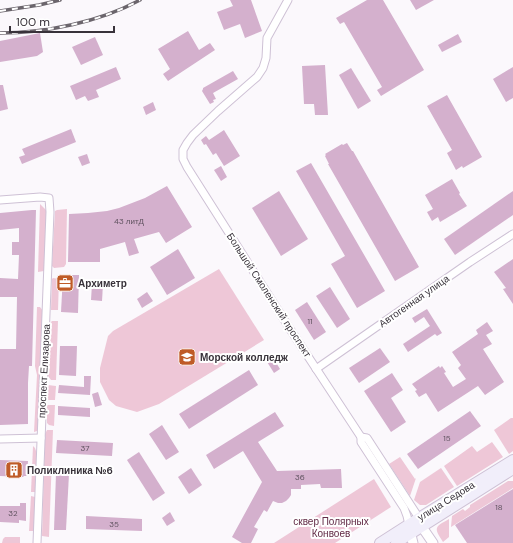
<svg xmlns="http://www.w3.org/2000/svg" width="513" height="543" font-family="'DM Sans',sans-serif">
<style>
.green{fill:#eec7d7}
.building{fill:#d4b0cd}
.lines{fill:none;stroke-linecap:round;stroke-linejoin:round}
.minor-casing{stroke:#cec1d5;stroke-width:9}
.tertiary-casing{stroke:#cec1d5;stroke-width:11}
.secondary-casing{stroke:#cec1d5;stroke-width:12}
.minor{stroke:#fff;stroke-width:7}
.tertiary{stroke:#fff;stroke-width:9}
.secondary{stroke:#f1eefa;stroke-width:10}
.rail-casing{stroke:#6b656c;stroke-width:3.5}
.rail{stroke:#fff;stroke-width:2;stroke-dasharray:6;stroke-linecap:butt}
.labels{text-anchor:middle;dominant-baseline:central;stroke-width:4;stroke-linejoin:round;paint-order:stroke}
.number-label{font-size:8px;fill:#5f525f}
.poi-label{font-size:10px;font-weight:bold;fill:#38323a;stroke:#fff;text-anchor:start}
.street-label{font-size:10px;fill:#38323a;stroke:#fff}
.park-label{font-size:10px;fill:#612a45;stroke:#fff}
</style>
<rect width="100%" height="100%" fill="#fbf8fc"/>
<g class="green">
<path d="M40,204L46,210L47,214L45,269L44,271L38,272Z"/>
<path d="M67,209L66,264L64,267L54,268L52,266L55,211L57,210Z"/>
<path d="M219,269L264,340L159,404L137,412L116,406L109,400L100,382V368L108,336L113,331Z"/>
<path d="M53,278L59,279L58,310H51V309L52,279Z"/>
<path d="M37,307H40L43,311L38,428L37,431L34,432L37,375L35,366Z"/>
<path d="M52,321H58L56,380H51L48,376L50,323Z"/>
<path d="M48,385L56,386L55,400H47Z"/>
<path d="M47,405H55L54,426L49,425L47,423Z"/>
<path d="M511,418H513V451L509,454L494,430Z"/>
<path d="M47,430H53L49,537L42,536L45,434Z"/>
<path d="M492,442L503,457L457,486L444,466L472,446L477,452Z"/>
<path d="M33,446L35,448L37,454L35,492H31Z"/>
<path d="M400,457L415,479L416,478L410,496L389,464Z"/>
<path d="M441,468L454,487L426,505H420L414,500L420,482Z"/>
<path d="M374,479L391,507L335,543H274Z"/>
<path d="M508,481H513V488L451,527L452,516L463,509L465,511L470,507V505Z"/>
<path d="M31,496L35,497L34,531H29Z"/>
<path d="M449,519V537L443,542C433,527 435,527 449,519Z"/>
<path d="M5,537H20V543H2L3,539Z"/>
</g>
<g class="building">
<path d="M230,0H251L262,31L245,38L240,24L224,30L217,12L233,6Z"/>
<path d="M367,0H383L424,70L381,96L377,90L382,87L344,22L340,24L336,18Z"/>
<path d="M410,0H434L416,10Z"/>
<path d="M188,31L199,50L210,43L215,50L168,81L163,74L170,69L158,49Z"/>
<path d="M40,33L43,52L37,56L0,62V41Z"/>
<path d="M458,34L462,42L442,52L438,45Z"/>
<path d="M95,37L103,55L81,65L72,47Z"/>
<path d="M325,65L328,115H315L314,104H304L302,66Z"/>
<path d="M116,67L121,79L96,90L99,97L88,101L85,96L76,100L70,86Z"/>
<path d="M513,67V98L506,102L493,79Z"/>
<path d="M351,68L371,101L358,109L339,75Z"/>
<path d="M233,71L238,79L213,93L216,99L213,100L214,102L210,104L202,91L203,89V88Z"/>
<path d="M0,85H3L8,109L0,111Z"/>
<path d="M447,95L482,157L463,168L462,166L456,170L447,153L452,150L427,106Z"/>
<path d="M153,102L156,110L146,115L143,107Z"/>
<path d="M71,129L76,142L22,164L19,157L25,155L22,149Z"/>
<path d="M224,130L240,156L224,166L216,153L213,155L206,144L204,145L201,140L206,136L209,140Z"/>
<path d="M347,143L352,151H353L419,267L395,281L328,164H329L325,156L326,155L325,154L342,144L343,145Z"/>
<path d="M87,154L90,163L82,166L78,157Z"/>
<path d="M311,163L385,291L357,308L331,264L345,256L296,171Z"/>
<path d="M221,166L227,177L221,181L214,170Z"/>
<path d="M452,179L460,193L459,194L467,206L440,222L438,217L432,221L427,212L433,209L425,195Z"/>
<path d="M167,186L192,227L166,243L159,232L134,239L139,253L129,256L125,242L100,249V262H68L69,214L88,213L107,211L119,208L145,198Z"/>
<path d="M279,191L308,239L281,256L252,208Z"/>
<path d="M513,191V215L455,255L444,239Z"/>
<path d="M32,210H36L32,366H29L28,383V424L0,425V349H16L17,297H0V278L18,279L19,255H12V242H19V228L0,230V213Z"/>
<path d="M178,249L195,278L167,295L150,267Z"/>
<path d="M513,259V304L503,289L506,288L494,272Z"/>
<path d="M63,275H79L78,313L61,312Z"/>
<path d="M92,284H103L102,301L91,300Z"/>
<path d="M330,287L350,319L337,328L316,296Z"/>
<path d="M147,292L153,301L142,308L137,299Z"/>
<path d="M307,302L326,332L314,340L295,310Z"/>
<path d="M427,309L442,333L437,336L435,334L408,352L403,344L430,326L424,317L415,323L412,318Z"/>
<path d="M487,322L493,331L486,335L492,344L483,349L504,382L485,395L478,386L438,412L426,393L419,397L415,391L417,390L412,384L439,366L440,368L442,366L446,372L444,373L453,387L466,379L458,368L461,365L452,352L478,334L476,330Z"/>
<path d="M60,346H77L76,376L59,375Z"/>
<path d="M380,348L390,362L359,383L349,368Z"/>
<path d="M270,353L280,369L274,373L264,357Z"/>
<path d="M249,370L258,385L189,429L179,414Z"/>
<path d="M392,373L403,390L391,398L406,422L391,432L364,391Z"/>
<path d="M84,376H91L90,395L58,393L59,385L84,387Z"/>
<path d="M98,392L102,405L95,407L92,394Z"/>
<path d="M58,406L90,408V417L58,415Z"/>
<path d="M470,411L481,426L418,469L407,454Z"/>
<path d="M275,412L284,426L258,442L277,471L341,469L342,488H321L320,484L301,485V489H291V495L289,498L286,501L282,503H278L273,501L267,512L264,510L254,527L258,529L251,543H242L232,537L262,482L243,451L214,469L206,455Z"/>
<path d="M162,425L179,452L166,460L149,434Z"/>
<path d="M57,440L113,443L112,456L56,453Z"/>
<path d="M139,452L165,493L153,501L127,460Z"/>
<path d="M0,460L28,461L27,476H24L23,477L0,476Z"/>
<path d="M191,468L202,485L189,494L178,477Z"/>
<path d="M56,474H69L66,530H54Z"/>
<path d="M513,489V543H467L455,525Z"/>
<path d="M20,503H26V521L19,520V523L0,522V506H20Z"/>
<path d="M170,512L175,521L167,526L162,518Z"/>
<path d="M86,516L142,519V531L86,529Z"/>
</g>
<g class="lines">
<defs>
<g id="minor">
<path d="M288,0L267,38L266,58L263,68L257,77L218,111L193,135L187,143L183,150V159L187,167L290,329L361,437V442L404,508L407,516L409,525"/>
<path d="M0,200L40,197L49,198L50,212L37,543"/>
<path d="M316,369L470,262L513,234"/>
<path d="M361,437L367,438L419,518"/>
<path d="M0,439L41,438"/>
</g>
<g id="tertiary">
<path d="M420,520L422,527L433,543"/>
<path d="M409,527L413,543"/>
</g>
<g id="secondary">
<path d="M380,543L419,518L513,460"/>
<path d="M396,543L513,469"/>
</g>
</defs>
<use href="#minor" class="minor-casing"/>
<use href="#tertiary" class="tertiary-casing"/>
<use href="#secondary" class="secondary-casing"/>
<use href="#minor" class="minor"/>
<use href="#tertiary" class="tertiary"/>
<use href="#secondary" class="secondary"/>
<defs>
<g id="rail">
<path d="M0,11L39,5L60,0"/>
<path d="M0,33C45,33 100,22 140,0"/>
</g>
</defs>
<use href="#rail" class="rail-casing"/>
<use href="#rail" class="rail"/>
</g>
<defs>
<symbol id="office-square" viewBox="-11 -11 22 22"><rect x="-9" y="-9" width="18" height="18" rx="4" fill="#bf5b27" stroke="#fff"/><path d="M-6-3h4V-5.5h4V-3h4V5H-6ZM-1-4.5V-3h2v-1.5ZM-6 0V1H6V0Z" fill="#fff"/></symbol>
<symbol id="university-square" viewBox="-11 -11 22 22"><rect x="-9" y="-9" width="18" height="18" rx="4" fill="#bf5b27" stroke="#fff"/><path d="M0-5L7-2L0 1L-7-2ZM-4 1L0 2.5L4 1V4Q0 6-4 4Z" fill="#fff"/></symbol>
<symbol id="building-square" viewBox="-11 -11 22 22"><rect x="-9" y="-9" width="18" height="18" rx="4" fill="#bf5b27" stroke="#fff"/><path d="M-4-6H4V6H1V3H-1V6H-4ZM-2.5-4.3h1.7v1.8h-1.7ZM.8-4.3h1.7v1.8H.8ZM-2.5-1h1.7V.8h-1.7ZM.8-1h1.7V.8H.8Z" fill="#fff"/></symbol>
</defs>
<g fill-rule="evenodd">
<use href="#office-square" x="55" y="273" width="20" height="20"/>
<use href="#university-square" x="177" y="347" width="20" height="20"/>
<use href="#building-square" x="4" y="460" width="20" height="20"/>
</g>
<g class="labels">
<g class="number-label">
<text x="129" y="221">43 литД</text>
<text x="310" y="321">11</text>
<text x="447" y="438">15</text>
<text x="85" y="448">37</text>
<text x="300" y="477">36</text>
<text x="499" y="507">18</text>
<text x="13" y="513">32</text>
<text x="114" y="524">35</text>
</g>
<g class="poi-label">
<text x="78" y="283">Архиметр</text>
<text x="200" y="357">Морской колледж</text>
<text x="27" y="470">Поликлиника №6</text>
</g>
<g class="street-label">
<text transform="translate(269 295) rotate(57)">Большой Смоленский проспект</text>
<text transform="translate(414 301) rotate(-35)">Автогенная улица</text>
<text transform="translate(44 371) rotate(-87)">проспект Елизарова</text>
<text transform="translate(446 501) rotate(-32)">улица Седова</text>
</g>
<g class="park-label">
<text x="331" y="521">сквер Полярных<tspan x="331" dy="12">Конвоев</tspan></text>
</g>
</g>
<path d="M10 26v6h104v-6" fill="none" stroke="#38323a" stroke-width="2"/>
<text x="16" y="26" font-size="12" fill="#38323a" stroke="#ffffff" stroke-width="3" paint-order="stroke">100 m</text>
</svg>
